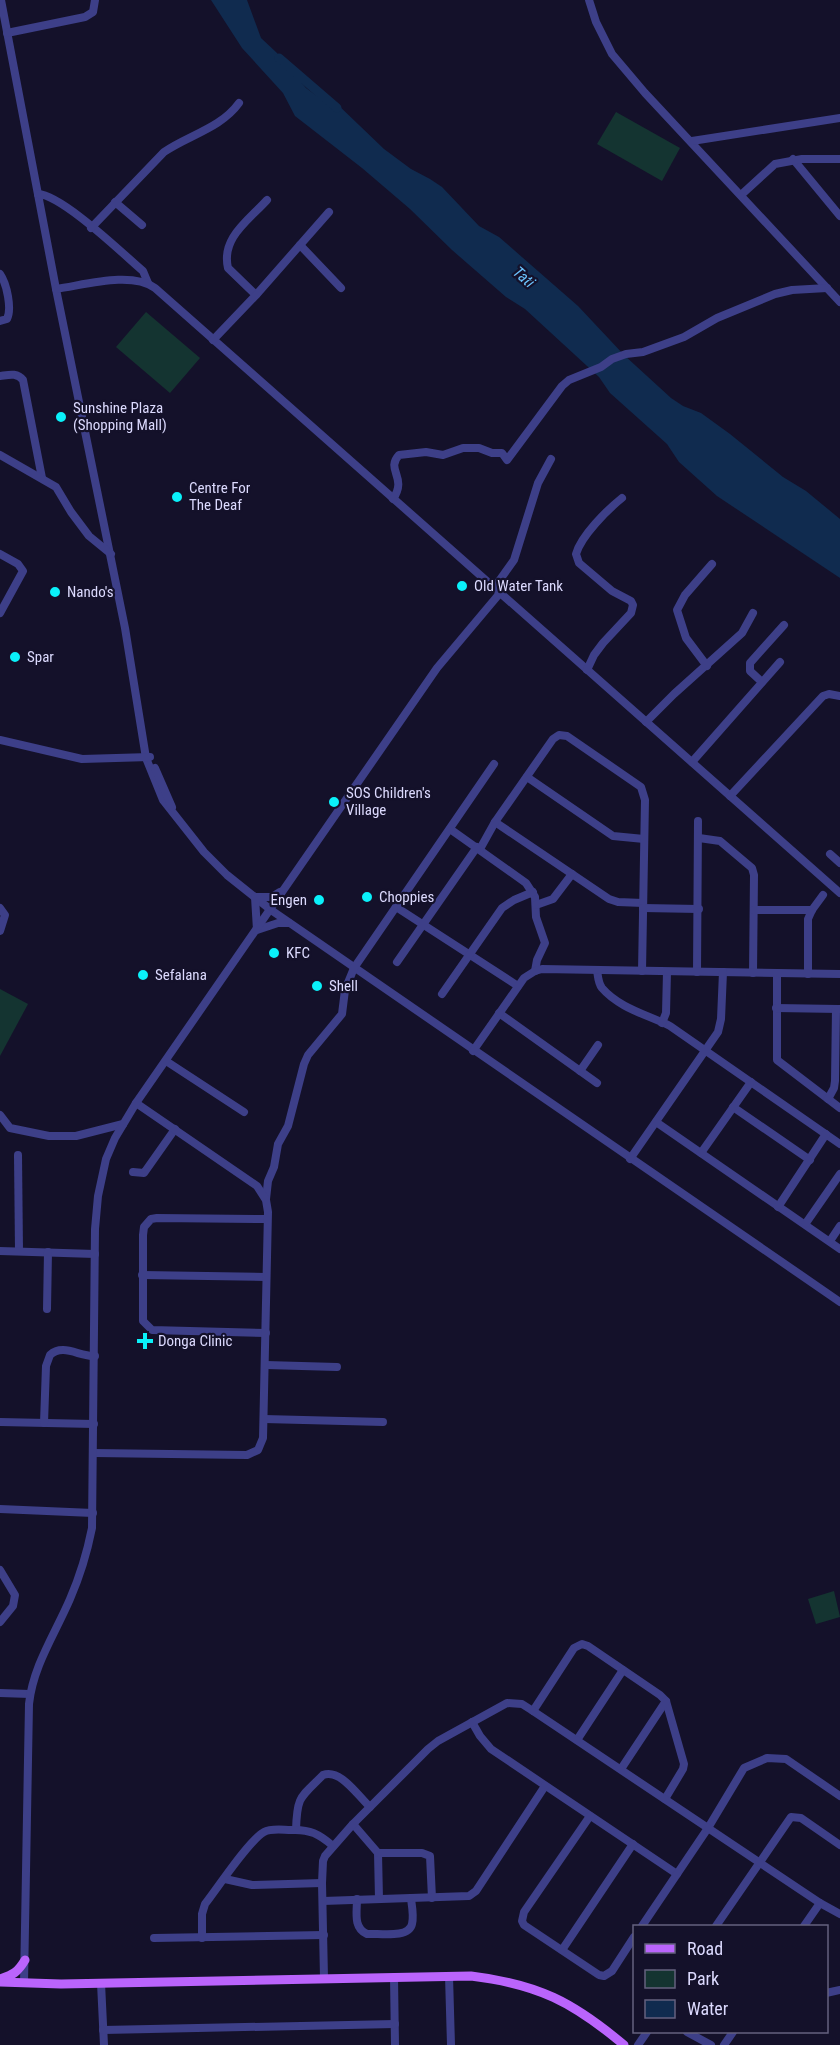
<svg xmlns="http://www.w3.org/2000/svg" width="840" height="2045" font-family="'Roboto Condensed',sans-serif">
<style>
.green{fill:#143431}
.water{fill:#102b4f}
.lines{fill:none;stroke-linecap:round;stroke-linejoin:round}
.river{stroke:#102b4f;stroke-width:9}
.minor{stroke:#3d3f88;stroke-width:8}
.major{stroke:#ba64fc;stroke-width:9}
.poi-dot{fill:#0af1fa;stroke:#14112a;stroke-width:2}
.labels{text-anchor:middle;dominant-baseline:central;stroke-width:4.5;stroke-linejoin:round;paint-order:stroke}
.poi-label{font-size:15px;fill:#dcdafe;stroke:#14112a;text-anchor:start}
.water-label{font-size:16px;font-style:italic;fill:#6bc2fc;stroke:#14112a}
</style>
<rect width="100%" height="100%" fill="#14112a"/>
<g class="green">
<path d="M616,112L680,148L662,181L597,144Z"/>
<path d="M146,312L200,358L170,393L116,347Z"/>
<path d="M0,989L28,1004L0,1056Z"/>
<path d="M834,1591L840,1617L816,1624L808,1599Z"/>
</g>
<path class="water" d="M211,0H247L261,38L277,53L306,88L317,96L335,102L384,149L411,169L430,179L442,187L479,226L499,237L578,306L624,355L671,398L683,406L701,413L730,434L783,477L806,491L840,519V578L717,496L679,462L667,444L610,393L599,377L525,309L506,297L452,250L410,209L362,168L295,116L283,93L242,48Z"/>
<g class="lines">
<path class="river" d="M279,58L337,108"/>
<g class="minor">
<path d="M1,0L56,289L125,628L146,758L163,800L204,852L227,875L271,910L840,1302"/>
<path d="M589,0L596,22L612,54L645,93L840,302"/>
<path d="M7,33L85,17L93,12L95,0"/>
<path d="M692,141L840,118"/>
<path d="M793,159L840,216"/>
<path d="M38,194C62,195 122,253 143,271L148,283"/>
<path d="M741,195L775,164L802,159H840"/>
<path d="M115,202L142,225"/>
<path d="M91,228L164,152C189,135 221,128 239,103"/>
<path d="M300,245L341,288"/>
<path d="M0,274C7,284 12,309 7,319L0,321"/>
<path d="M56,289C85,285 131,271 155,288L840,893"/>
<path d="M256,295L228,268C221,238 248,221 267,200"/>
<path d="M213,340L256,295L329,212"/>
<path d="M0,376C8,375 17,372 23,380L42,478"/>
<path d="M0,455L56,487L71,512L89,536L111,554"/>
<path d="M393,499C408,477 385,470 399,455L426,452L443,455L463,448H479L492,453H502L507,460L562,386L569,380L601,367L612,359L626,354L643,352L684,337L717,318L775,294L792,290L827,288"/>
<path d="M0,554L18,564L23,571L0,613"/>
<path d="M494,588L514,560L538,483L551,459"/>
<path d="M707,666L686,638L677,610L685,595L712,564"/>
<path d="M587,670L594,655L603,643L631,613L633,605L631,601L612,591L579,563L576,554C581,536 607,510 622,498"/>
<path d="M762,682L750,671V663L784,625"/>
<path d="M646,722L674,694L742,633L753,613"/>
<path d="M0,740L82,759L150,757"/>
<path d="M692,762L780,662"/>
<path d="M155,768L172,807"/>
<path d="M527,777L613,836L644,839"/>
<path d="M730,796L823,696L829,694L840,696"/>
<path d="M495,822L609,899L618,902L643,903"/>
<path d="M450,829L526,883L535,897L536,917L545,943L537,960L535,971"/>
<path d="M699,838L720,841L752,868L754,875L753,973"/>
<path d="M480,849L495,822L553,739L559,735L567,736L641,787L645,800L642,971"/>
<path d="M830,854L840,863"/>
<path d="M280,892L272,897H255L257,930L278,923H289"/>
<path d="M536,905L553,899L572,874"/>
<path d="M396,907L518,986"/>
<path d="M0,908L5,915L0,931"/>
<path d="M643,908L699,909"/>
<path d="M754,910H812"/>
<path d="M397,962L477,847"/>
<path d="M597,970C598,976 598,983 602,988C619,1008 648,1015 670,1026L840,1144"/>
<path d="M697,972L698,821"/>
<path d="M777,973V1060L840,1108"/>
<path d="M808,974V919L812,910L823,895"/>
<path d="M442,994L502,908L514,900L533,892"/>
<path d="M776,1008L839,1009"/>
<path d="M499,1013L597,1083"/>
<path d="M662,1023L666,1013L667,972"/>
<path d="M473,1051L524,978L535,971L542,969L840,974"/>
<path d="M166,1061L244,1112"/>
<path d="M580,1071L598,1045"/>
<path d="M828,1099L834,1088L835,1081L836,1009"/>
<path d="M733,1107L810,1160"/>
<path d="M0,1115L10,1128L49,1136H76L123,1124"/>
<path d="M656,1122L840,1249"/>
<path d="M701,1153L751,1082"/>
<path d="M18,1155L19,1251"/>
<path d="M630,1159L718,1032L721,1019L723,972"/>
<path d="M133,1172L144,1173L175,1129"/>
<path d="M266,1199L268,1181L274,1167L278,1144L288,1126L304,1064L308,1055L342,1014L345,990L354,968L494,764"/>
<path d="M778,1207L826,1134"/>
<path d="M806,1223L840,1174"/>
<path d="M830,1241L840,1226"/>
<path d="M0,1251L95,1254"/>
<path d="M142,1275L266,1277"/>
<path d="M47,1309L48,1252"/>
<path d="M266,1333L152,1330L143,1321V1235L144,1227L151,1219L157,1218L267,1219"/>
<path d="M266,1365L337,1367"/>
<path d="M264,1419L383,1422"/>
<path d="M0,1422L94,1424"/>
<path d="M44,1423L46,1366L50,1355C63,1343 80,1357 95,1356"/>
<path d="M94,1453L247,1455L258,1450L263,1438L268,1212L266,1200L257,1186L136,1103"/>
<path d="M0,1509L93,1513"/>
<path d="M0,1570L15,1595L13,1606L0,1622"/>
<path d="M0,1693L30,1694"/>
<path d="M533,1711L574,1648L582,1644L588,1646L660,1695L666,1701L684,1764L683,1769L665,1799"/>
<path d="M472,1722L480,1736L491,1749L677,1874"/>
<path d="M577,1740L623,1670"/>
<path d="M621,1769L666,1701"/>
<path d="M590,1816L524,1912L522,1921L524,1925L599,1975L604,1976L612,1971L634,1937"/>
<path d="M353,1824L378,1853L379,1899"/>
<path d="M296,1830C297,1796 300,1798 323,1775C340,1768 358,1796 370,1807"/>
<path d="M378,1853H422L430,1856L432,1898"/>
<path d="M225,1879L252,1885L322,1883"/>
<path d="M357,1899C357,1912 353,1928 367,1934C378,1933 409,1939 412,1924C414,1916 412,1906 411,1899"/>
<path d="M323,1901L469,1896L476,1891L545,1786"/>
<path d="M642,1926L708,1828L744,1768L767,1758L786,1759L840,1796"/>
<path d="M716,1926L791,1817L801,1818L840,1845"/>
<path d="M804,1926L820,1903"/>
<path d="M154,1938L324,1935"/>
<path d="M202,1938V1914L205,1904C217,1889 249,1840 264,1832C271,1828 283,1830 291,1830C310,1829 319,1834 333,1846"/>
<path d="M562,1950L633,1844"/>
<path d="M449,1976L451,2045"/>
<path d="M394,1977L395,2045"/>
<path d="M324,1978L322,1883L323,1861L325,1856L353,1824L428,1749L438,1741L507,1703L522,1704L533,1711L820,1903L840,1914"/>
<path d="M24,1983L29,1704C33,1666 55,1634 70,1599C80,1576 87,1553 92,1528L95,1229L98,1196L106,1159L115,1138L136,1103L437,668L500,593"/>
<path d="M101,1983L104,2045"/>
<path d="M826,1993L840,1990"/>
<path d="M103,2030L395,2024"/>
<path d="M687,2032L711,2045"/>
<path d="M638,2045L647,2032"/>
<path d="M724,2045L733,2032"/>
</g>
<g class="major">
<path d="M0,1979C13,1975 18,1972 25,1960"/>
<path d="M0,1982L61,1984L471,1976C538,1984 573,2002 624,2045"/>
</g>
</g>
<g class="poi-dot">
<circle cx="61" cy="417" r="6"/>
<circle cx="177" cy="497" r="6"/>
<circle cx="462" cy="586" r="6"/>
<circle cx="55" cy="592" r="6"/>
<circle cx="15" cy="657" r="6"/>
<circle cx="334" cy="802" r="6"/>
<circle cx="367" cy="897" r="6"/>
<circle cx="319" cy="900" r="6"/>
<circle cx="274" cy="953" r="6"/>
<circle cx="143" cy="975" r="6"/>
<circle cx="317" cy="986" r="6"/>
<path d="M142 1332h6v6h6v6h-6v6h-6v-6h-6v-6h6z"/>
</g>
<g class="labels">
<g class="poi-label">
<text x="73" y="408">Sunshine Plaza<tspan x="73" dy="17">(Shopping Mall)</tspan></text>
<text x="189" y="488">Centre For<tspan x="189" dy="17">The Deaf</tspan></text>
<text x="474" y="586">Old Water Tank</text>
<text x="67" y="592">Nando's</text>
<text x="27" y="657">Spar</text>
<text x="346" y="793">SOS Children's<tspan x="346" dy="17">Village</tspan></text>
<text x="379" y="897">Choppies</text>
<text x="307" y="900" text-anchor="end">Engen</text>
<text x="286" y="953">KFC</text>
<text x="155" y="975">Sefalana</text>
<text x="329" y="986">Shell</text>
<text x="158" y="1341">Donga Clinic</text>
</g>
<g class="water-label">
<text transform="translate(524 277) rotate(42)">Tati</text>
</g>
</g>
<rect x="633" y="1925" width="195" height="108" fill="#14112a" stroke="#64617f" stroke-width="1.5"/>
<rect x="645" y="1944" width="30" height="9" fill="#ba64fc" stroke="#64617f" stroke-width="1.5"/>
<text x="687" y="1955" font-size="18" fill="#dcdafe">Road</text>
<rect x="645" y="1970" width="30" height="18" fill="#143431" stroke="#64617f" stroke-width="1.5"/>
<text x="687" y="1985" font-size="18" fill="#dcdafe">Park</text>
<rect x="645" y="2000" width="30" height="18" fill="#102b4f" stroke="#64617f" stroke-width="1.5"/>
<text x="687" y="2015" font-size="18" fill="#dcdafe">Water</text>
</svg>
